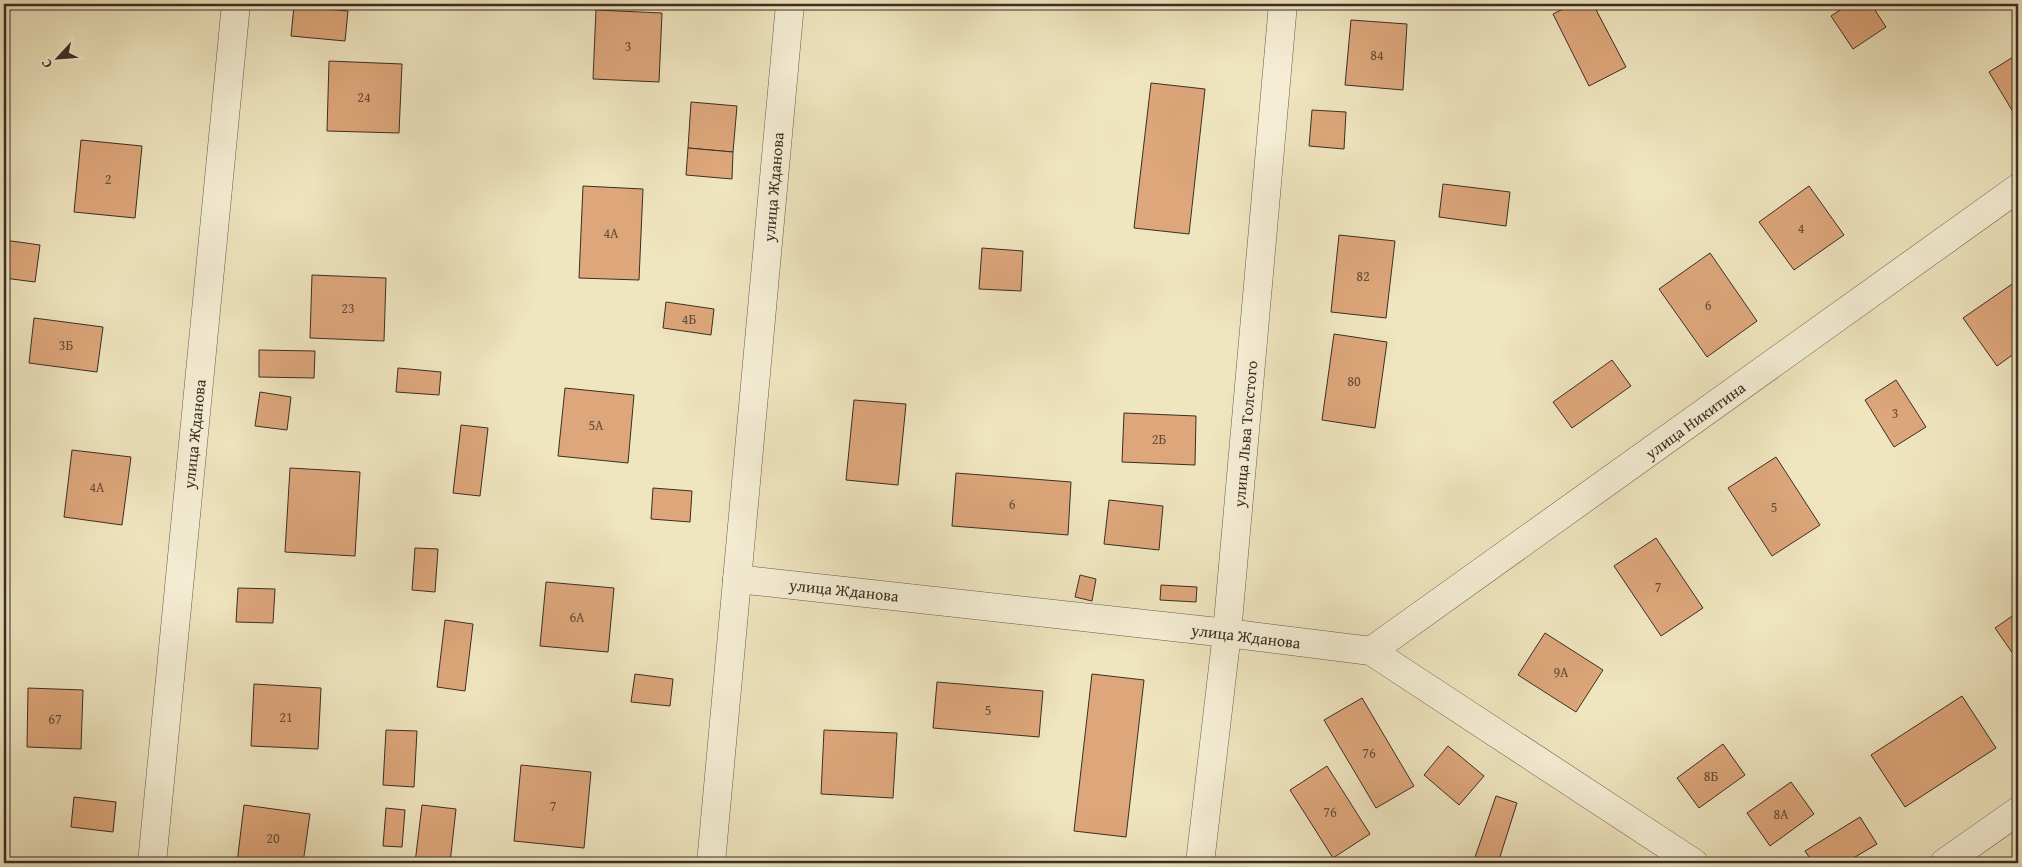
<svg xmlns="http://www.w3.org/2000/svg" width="2022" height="867" font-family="'Gentium Book Plus',serif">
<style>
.building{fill:#dda67b;stroke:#3b2e25}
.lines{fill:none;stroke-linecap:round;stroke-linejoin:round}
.minor-casing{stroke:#685c4c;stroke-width:29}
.minor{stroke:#f5eed5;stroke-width:28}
.labels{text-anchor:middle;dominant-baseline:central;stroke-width:4;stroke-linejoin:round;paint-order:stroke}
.number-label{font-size:14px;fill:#644c3a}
.street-label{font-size:16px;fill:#3b2e25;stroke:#f5eed5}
</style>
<rect width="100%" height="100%" fill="#efe5bf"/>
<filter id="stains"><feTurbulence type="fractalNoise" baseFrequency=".004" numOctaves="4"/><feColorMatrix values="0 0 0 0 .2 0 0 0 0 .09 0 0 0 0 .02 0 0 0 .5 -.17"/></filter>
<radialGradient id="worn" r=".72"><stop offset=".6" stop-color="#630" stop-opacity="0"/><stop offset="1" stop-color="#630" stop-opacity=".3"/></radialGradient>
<g class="building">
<path d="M1573,4H1593L1626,67L1589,86L1553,14Z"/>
<path d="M1849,4H1871L1886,27L1853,49L1831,16Z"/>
<path d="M294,6L348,11L345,41L291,36Z"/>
<path d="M596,10L662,13L659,82L593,79Z"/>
<path d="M1351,20L1407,24L1403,90L1345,85Z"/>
<path d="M2018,54V120L1989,72Z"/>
<path d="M329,61L402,64L399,133L327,131Z"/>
<path d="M1151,83L1205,89L1189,234L1134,228Z"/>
<path d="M691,102L737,106L733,152L688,148Z"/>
<path d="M1312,110L1346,112L1344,149L1309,146Z"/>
<path d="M81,140L142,146L135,218L74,212Z"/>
<path d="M688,148L733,152L732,179L686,175Z"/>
<path d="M1443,184L1510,192L1506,226L1439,217Z"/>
<path d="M583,186L643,189L639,280L579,278Z"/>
<path d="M1809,186L1844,235L1794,270L1759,222Z"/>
<path d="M1339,235L1395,241L1386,318L1331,312Z"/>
<path d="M4,240L40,245L35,282L4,278Z"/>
<path d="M982,248L1023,251L1021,291L979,289Z"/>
<path d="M1710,253L1757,321L1707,357L1659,289Z"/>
<path d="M312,275L386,278L384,341L310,338Z"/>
<path d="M2018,280V351L1997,366L1963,318Z"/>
<path d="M666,302L714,309L711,335L663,328Z"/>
<path d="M34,318L103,327L97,372L29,363Z"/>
<path d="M1334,334L1387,342L1375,428L1322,420Z"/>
<path d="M259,350L315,351L314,378L259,377Z"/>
<path d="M1612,360L1631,386L1572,428L1553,402Z"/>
<path d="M398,368L441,372L439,395L396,392Z"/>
<path d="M1896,380L1926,427L1894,447L1865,400Z"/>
<path d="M565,388L634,395L628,463L558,456Z"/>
<path d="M260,392L291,397L287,430L255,426Z"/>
<path d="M854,400L906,404L898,485L846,480Z"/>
<path d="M1124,413L1196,416L1195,465L1122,462Z"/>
<path d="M461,425L488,428L480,496L453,493Z"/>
<path d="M72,450L131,457L122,525L64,517Z"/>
<path d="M1776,457L1820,525L1772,556L1728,488Z"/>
<path d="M290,468L360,472L355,556L285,552Z"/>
<path d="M956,473L1071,482L1068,535L952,526Z"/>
<path d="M653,488L692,491L690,522L651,519Z"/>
<path d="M1109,500L1163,506L1159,550L1104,544Z"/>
<path d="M1656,538L1703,608L1661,636L1614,566Z"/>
<path d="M415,548L438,549L435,592L412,590Z"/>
<path d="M1080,575L1096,579L1092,601L1075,597Z"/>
<path d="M546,582L614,588L608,652L540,646Z"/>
<path d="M1161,585L1197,587L1196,602L1160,600Z"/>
<path d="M238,588L275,589L273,623L236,622Z"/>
<path d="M2018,612V661L1995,628Z"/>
<path d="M445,620L473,624L465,691L437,687Z"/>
<path d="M1545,633L1603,670L1576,712L1518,675Z"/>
<path d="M635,674L673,679L670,706L631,702Z"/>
<path d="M1092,674L1144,680L1126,837L1074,831Z"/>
<path d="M937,682L1043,691L1039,737L933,728Z"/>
<path d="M254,684L321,688L318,749L251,746Z"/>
<path d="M28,688L83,690L81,749L27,747Z"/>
<path d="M1962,696L1996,748L1905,807L1871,755Z"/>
<path d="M1362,698L1414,786L1376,808L1324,720Z"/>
<path d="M386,730L417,731L414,787L383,785Z"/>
<path d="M824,730L897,733L893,798L821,794Z"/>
<path d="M1723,744L1745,775L1699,808L1677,778Z"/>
<path d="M1448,746L1484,776L1459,805L1424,775Z"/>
<path d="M521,765L591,772L584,848L514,841Z"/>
<path d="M1327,766L1370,834L1333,858L1290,790Z"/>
<path d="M1791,782L1814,814L1770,846L1747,813Z"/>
<path d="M1496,796L1517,803L1498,863H1473Z"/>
<path d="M74,797L116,802L113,832L71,827Z"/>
<path d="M244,805L310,814L303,863H237Z"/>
<path d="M422,805L456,809L450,863H415Z"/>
<path d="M386,808L405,810L402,847L383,846Z"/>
<path d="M1860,817L1877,844L1845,863H1813L1805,851Z"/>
<path d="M49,859L87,863H49Z"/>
<path d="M808,860L837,863H808Z"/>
</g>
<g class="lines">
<defs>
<g id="minor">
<path d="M737,579L1227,633L1371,651L1694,863"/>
<path d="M1371,651L2018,188"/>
<path d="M152,863L236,4"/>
<path d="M711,863L790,4"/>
<path d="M1200,863L1227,633L1283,4"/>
<path d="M1944,863L2018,811"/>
</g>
</defs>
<use href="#minor" class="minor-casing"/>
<use href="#minor" class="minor"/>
</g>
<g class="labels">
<g class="number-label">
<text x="628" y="46">3</text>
<text x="1377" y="55">84</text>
<text x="364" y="97">24</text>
<text x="108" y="179">2</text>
<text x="1801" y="228">4</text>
<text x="611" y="233">4А</text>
<text x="1363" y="276">82</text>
<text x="1708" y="305">6</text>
<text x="348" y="308">23</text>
<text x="689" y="319">4Б</text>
<text x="66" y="345">3Б</text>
<text x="1354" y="381">80</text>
<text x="1895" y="413">3</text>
<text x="596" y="425">5А</text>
<text x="1159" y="439">2Б</text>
<text x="97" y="487">4А</text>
<text x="1012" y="504">6</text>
<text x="1774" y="507">5</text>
<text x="1658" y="587">7</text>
<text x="577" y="617">6А</text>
<text x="1561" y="672">9А</text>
<text x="988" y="710">5</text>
<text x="286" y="717">21</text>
<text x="55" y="719">67</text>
<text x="1369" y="753">76</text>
<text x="1711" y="776">8Б</text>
<text x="553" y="806">7</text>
<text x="1330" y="812">76</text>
<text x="1781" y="814">8А</text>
<text x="273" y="838">20</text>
</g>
<g class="street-label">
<text transform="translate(773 187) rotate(-85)">улица Жданова</text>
<text transform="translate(1695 420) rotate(-36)">улица Никитина</text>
<text transform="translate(194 434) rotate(-84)">улица Жданова</text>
<text transform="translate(1245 434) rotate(-85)">улица Льва Толстого</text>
<text transform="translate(844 590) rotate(6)">улица Жданова</text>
<text transform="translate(1246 636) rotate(7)">улица Жданова</text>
</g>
</g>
<rect width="2022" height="867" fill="none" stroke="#efe5bf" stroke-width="20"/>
<rect x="5" y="5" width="2012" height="857" fill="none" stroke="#3b2e25" stroke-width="2.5"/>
<rect x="10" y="10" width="2002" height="847" fill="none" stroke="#3b2e25"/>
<g transform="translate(58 58) rotate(244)" stroke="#f5eed5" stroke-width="4" paint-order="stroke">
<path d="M0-4L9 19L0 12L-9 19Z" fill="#3b2e25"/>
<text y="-8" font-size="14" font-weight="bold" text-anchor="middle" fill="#3b2e25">С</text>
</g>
<rect width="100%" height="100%" filter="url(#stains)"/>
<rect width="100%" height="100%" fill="url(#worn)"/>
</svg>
